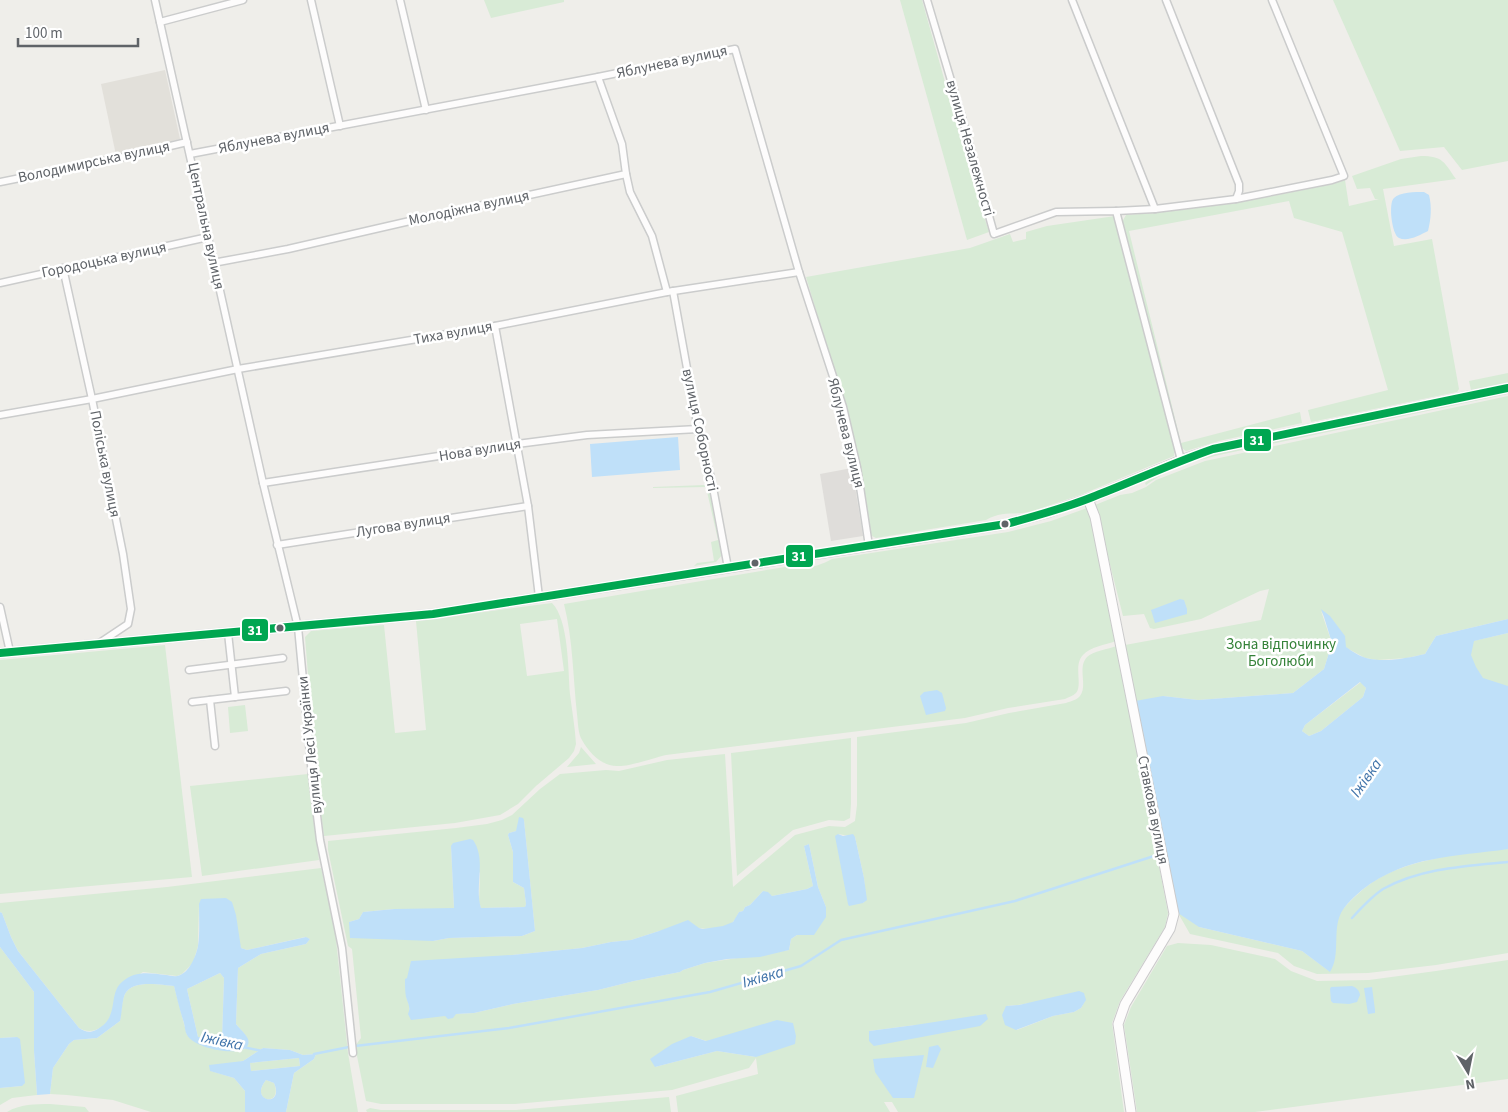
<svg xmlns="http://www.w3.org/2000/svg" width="1508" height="1112" font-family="'Source Sans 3',sans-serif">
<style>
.industrial{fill:#dfddda}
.education{fill:#e2e0da}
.green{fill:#d8ebd6;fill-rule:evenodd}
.water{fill:#bfe0f9;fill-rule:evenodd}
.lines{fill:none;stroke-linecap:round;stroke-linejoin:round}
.stream{stroke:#bfe0f9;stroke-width:2.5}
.street-casing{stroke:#cbcccc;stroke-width:9}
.secondary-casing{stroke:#cacacb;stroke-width:11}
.street{stroke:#fdfcfc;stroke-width:6}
.secondary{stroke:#fdfcfc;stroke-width:9}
.bus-1-casing{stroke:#fff;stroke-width:11}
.bus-1{stroke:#00a651;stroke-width:8}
.bus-dot{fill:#5f6368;stroke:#fff;stroke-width:2}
.labels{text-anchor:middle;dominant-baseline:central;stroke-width:5;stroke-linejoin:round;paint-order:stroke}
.street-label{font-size:15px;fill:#5f6368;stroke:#fff}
.park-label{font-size:15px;fill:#348238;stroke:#fff}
.water-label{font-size:16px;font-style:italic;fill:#4174aa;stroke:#fff}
.line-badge{stroke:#fff;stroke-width:2}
.badge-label{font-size:14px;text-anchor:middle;font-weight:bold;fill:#fff}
</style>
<rect width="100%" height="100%" fill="#efeeea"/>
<path class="industrial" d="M852,468L863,536L831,541L820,474Z"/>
<path class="education" d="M165,70L180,139L116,155L101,84Z"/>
<g class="green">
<path d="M484,0H564V2L491,18Z"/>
<path d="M900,0H922L973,182L989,232L967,240Z"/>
<path d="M1333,0H1508V161L1462,170L1444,147L1400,151Z"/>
<path d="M1421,156C1443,156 1444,162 1456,179L1383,189L1394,246L1432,239L1459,389L1457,392L1311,422L1308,410L1388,390L1342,232L1294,218L1289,201L1129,231L1181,443L1300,412L1302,423L1219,441L1186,451L1179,446L1122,222L1126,215L1155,213L1237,203L1333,184L1345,180L1349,206L1379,199H1375L1370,188L1357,189L1352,176L1401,159Z"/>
<path d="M1115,216L1176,452L1174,453V456L1083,494L1030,512C1013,515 1001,511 986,520L876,538L870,535L861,467L845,407L806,277L970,248L1010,234L1013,242L1026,239V232L1047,226Z"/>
<path d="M1508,373V383L1471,390L1469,381Z"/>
<path d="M1508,392V394L1219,455C1197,460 1164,471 1146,485L1145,483L1154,476L1208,455Z"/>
<path d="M1508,396V619L1436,636L1425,654L1407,658L1377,660L1365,658L1345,647L1321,611L1332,643L1324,669L1293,693L1198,700L1163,696L1199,927L1302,951L1329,971L1323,931C1335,919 1345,905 1358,894C1384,869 1416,863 1450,855L1464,686L1473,641L1508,633V953L1436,965L1368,973L1317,974L1294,966L1278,953L1190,934L1178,913L1125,645L1261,620L1269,589L1260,591L1201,619L1154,629L1150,628L1144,614L1123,616L1095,505L1120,495L1132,493L1146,487L1156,480L1205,461Z"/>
<path d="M705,485L711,488L722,555L716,562L694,566L697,563L714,561L711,542L718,540L706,487L653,488V487Z"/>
<path d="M1087,508L1092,519L1116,641C1105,645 1090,647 1083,655C1073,665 1083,685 1076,693C1073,696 1068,697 1065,699L1008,708L965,718L666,755C654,758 628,767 617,766C602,766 589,753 582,740C578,734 578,722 577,714C573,677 573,640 564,604L791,566C808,569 817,567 832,559L1008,532L1051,521Z"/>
<path d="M552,603C569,620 568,670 570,694C572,711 575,727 576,744L574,751L569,758L536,786L518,804L500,815L455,823L324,836L316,775L305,637L311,631L384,625L395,733L426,730L416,621ZM557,619L564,671L527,676L520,624Z"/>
<path d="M165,645L192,877L0,894V660Z"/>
<path d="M1117,646L1168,913L1165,927L1120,1001L1112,1023L1124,1112H898L892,1102H884L890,1112H678L676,1096L758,1074L756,1058L749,1068L672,1090L515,1104H381L366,1101L355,1046L361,1038L352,949L348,946L328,850V841L456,828L487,824L502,820L512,815L540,789L560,774L606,770L619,771L667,760L725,754L733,887L795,835L829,826L845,827L855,821L857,805V737L966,723L1009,713L1066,703C1071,701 1077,700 1080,696C1088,685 1077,668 1087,657C1093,651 1108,649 1117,646ZM524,820L535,931L522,936L449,938L433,941L349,922L359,919L363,912L394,909H454L451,846L480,873L479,902L481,908L525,907L526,904L524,888L513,882V852L508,835L509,833L516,831ZM838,834L855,837L864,878L866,900L863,903ZM809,844L818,887L826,907L797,935L791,939L789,950L705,963L683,970L680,972L634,981L598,990L513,1004L474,1013L456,1014L409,1011V1005L406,996L407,978L512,955L582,948L611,942L631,940L659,931L699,928C708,930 724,928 732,923C735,920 737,916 739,912L743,911L745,907L750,905L763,891L772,896L807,889L813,886L804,846ZM1084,994L1085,1001L1081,1008L1074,1012L1053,1016L1017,1030L1006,1006L1018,1005ZM915,1025L869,1041V1031ZM691,1036L756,1057L717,1051L655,1067Z"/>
<path d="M1361,682L1366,688L1363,697L1321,731L1309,736L1302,731L1305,725Z"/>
<path d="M245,705L248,731L230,733L228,707Z"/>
<path d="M851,738V804L850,818L844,821L829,820L793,830L737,876L731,753Z"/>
<path d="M581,747L596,764L567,767L579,753Z"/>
<path d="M308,774L319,860L202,876L190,786Z"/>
<path d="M321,868L335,930L348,1053L358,1112H286L294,1073L314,1059L316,1054L303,1055L290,1050L263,1048L243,1061L211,1071L234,1078L245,1091V1112H151L113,1100L67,1095L50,1094L53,1068L69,1044L74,1040L97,1038L120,1021C121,1014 122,1000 125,994C133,979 161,985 174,986L187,1035C208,1045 221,1055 245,1049L246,1036L236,1024L238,968L261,954L306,944L310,939L305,937L247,950L241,948L239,942L199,904L198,946L193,963L182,974L177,976L143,972L117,989C115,998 115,1010 110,1017C104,1029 90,1035 79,1028L18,951L11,937L2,913L0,912V903L167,887Z"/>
<path d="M1178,943L1211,945L1275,959L1291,971L1317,981L1369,980L1436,971L1508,960V1079L1255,1112H1137L1124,1025L1131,1007L1167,946Z"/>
<path d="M0,947L34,992V1051L37,1095L12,1098L0,1105V1088L22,1086L17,1037L0,1038Z"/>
<path d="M220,973L224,978L222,1040L198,1037L187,989Z"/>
<path d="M299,1058L300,1066L251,1071L250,1063Z"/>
<path d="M266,1080L274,1083C284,1108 248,1102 266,1080Z"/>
<path d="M669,1097L671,1112H367L366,1110L370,1108L381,1110H516Z"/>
<path d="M50,1104L85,1107L89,1112H7C20,1104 35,1104 50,1104Z"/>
</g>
<g class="water">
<path d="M1424,192L1429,195C1432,207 1431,219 1428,231C1420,235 1408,242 1399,238C1392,235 1388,203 1394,198C1400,192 1415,192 1424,192Z"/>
<path d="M678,437L680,470L592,477L590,444Z"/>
<path d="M1180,599L1184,600L1187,609V614L1155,623L1151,610Z"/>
<path d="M1321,609L1330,616L1345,636L1346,647C1352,651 1359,656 1366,658C1385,663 1407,658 1425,654L1436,636L1508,619V633L1474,641L1471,655L1476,667L1483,678L1508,686V849C1455,857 1407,855 1362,890C1355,896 1345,905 1341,913C1332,931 1341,955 1330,972L1302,951L1199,927L1178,913L1135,701L1163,696L1198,700L1293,693L1324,669L1332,643L1324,617ZM1360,682L1366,688L1363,697L1321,731L1309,736L1302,731L1305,725Z"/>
<path d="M937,690L942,693L946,708L945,711L926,715L920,696L924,692Z"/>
<path d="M519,817L523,818L524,820L535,931L522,936L449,938L433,941L350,938L349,922L359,919L363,912L394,909L454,908L451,846L453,843L470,839L473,840C487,860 474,886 481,908L525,907L526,904L524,888L513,882V852L508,835L509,833L516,831Z"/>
<path d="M838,834L843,836L853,834L855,837L864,878L867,900L863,903L849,906L848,904L835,836Z"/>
<path d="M809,844L818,887L826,907V917L814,935H797L791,939L789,950L760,957L727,959L705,963L683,970L680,972L634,981L598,990L513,1004L474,1013L456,1014L453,1018L448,1019L445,1016L411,1020L408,1014C411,1007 408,1004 406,997C405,992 405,985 405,979L407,978L411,961L512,955L582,948L611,942L631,940L659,931L688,920L699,928L703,929L723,926L733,922L739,912L743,911L745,907L750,905L763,891L768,892L772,896L807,889L813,886L804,846Z"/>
<path d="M226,898L232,902L236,915L241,948L247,950L306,937L310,939L306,944L261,954L238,968L236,1024C240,1029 246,1034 248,1039C255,1060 196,1051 187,1035C185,1032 185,1027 184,1023C180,1011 177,998 174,986C161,985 133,979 125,994C122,1000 122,1014 120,1021L97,1038L74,1040L69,1044L53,1068L50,1094L37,1095L34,1051V992L0,947V912L2,913L11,937L18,951L79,1028C85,1032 90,1033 96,1030C121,1017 107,995 122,982C135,970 150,973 166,975C169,975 174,977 177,976C189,974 196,956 198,946C200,933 199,918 199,904L201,899ZM220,973L224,978L222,1040L198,1037L187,989Z"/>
<path d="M1352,986C1357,988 1359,990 1360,995L1357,1002L1349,1004L1333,1003L1331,1001L1330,989L1331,987Z"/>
<path d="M1372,987L1375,1010V1013L1368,1014L1364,988Z"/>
<path d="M1079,991L1084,993L1086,1000L1081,1008L1074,1012L1053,1016L1016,1030L1005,1025L1002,1015L1006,1006L1019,1005Z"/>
<path d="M986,1014L988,1019L980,1026L874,1046L869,1041V1031L915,1025Z"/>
<path d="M777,1020L793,1023L796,1036L795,1044L756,1057L717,1051L655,1067L650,1059L672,1044L691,1036L706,1041Z"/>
<path d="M17,1037L20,1039L25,1083L22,1086L0,1088V1038Z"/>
<path d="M938,1045L941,1049L933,1068L926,1067L929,1047Z"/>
<path d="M263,1048L290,1050L303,1055L316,1054L314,1059L294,1073L286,1112H245V1091L234,1078L210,1071L209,1065L243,1061ZM299,1058L300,1066L251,1071L250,1063ZM266,1080L274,1083C285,1108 248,1102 266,1080Z"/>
<path d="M924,1055L914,1098H893L875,1072L873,1059Z"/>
</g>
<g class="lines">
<g class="stream">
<path d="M1352,918C1361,908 1371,897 1383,889C1421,868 1466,866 1508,862"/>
<path d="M355,1046L509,1028L710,992L801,966L841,940L1015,901L1157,855"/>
<path d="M243,1047L262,1051"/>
<path d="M314,1054L349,1047"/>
</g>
<defs>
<g id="street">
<path d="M155,0L263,483L298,627L312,775L320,840L342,948L353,1053"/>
<path d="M311,0L340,126"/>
<path d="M400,0L426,110"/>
<path d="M927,0L961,114L994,234L1056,212L1116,211L1181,460"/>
<path d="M1072,0L1155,209"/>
<path d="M1166,0L1239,184V191L1236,199"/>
<path d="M160,22L243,0"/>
<path d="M190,154L598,77L735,49L799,272L843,407L857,467L869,546"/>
<path d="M626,174L630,192L652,236L667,292"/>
<path d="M0,182L124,157L187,142"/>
<path d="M1116,211L1155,209L1236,199L1332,180L1344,176L1272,0"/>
<path d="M213,263L288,249L423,218L626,174L622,144L598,77"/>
<path d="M63,268L92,399L123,554L131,609L128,624L98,644"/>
<path d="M0,283L208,237"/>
<path d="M673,291L698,429L712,482L728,568"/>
<path d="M495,326L528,506L539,597"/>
<path d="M0,415L92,399L238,369L495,326L667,292L799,272"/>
<path d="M263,483L517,444L587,435L698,429"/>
<path d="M277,545L528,506"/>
<path d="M0,607L10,652"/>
<path d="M228,633L235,697"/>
<path d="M189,670L283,658"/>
<path d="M210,700L215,746"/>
<path d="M192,702L286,691"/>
</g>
<g id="secondary">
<path d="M1088,499L1095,517L1174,914L1170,929L1125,1004L1118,1024L1131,1112"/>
<path d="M0,653L433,614L869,546L1006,524L1047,513L1093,497L1181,460L1213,449L1508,388"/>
</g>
</defs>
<use href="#street" class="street-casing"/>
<use href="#secondary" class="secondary-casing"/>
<use href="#street" class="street"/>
<use href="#secondary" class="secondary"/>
<defs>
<path id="bus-1" d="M0,653L433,614L1006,524C1036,516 1066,508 1095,496C1134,481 1173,463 1213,449L1508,388"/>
</defs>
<use href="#bus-1" class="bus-1-casing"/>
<use href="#bus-1" class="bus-1"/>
</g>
<g class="bus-dot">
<circle cx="1005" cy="524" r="4.5"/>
<circle cx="755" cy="563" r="4.5"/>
<circle cx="280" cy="628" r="4.5"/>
</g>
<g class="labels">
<g class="street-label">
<text transform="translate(672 62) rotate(-12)">Яблунева вулиця</text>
<text transform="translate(274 138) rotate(-11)">Яблунева вулиця</text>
<text transform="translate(970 148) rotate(74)">вулиця Незалежності</text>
<text transform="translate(94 162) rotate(-12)">Володимирська вулиця</text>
<text transform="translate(469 208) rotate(-12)">Молодіжна вулиця</text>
<text transform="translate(206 226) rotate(78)">Центральна вулиця</text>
<text transform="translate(104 260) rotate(-12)">Городоцька вулиця</text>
<text transform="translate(453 333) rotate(-10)">Тиха вулиця</text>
<text transform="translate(700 430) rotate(78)">вулиця Соборності</text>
<text transform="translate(846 433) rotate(76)">Яблунева вулиця</text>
<text transform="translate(480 450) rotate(-9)">Нова вулиця</text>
<text transform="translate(105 464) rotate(79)">Поліська вулиця</text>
<text transform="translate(403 525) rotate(-9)">Лугова вулиця</text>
<text transform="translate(310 745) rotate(-96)">вулиця Лесі Українки</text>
<text transform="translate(1153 810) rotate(79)">Ставкова вулиця</text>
</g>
<g class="park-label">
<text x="1281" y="644">Зона відпочинку<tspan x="1281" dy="17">Боголюби</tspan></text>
</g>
<g class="water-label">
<text transform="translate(1366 778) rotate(-55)">Іжівка</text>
<text transform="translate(763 977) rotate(-16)">Іжівка</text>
<text transform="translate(222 1041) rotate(12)">Іжівка</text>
</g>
</g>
<g class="line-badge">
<rect x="1243" y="428" width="29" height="24" rx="5" fill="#00a651"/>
<rect x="785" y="544" width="29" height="24" rx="5" fill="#00a651"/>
<rect x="241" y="618" width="28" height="24" rx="5" fill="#00a651"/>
</g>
<g class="badge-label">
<text x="1257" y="445">31</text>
<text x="799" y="561">31</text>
<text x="255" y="635">31</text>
</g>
<g transform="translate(1468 1072) rotate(170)" stroke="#ffffff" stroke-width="4" paint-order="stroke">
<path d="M0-4L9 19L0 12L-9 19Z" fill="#5f6368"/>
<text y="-8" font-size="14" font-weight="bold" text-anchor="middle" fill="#5f6368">N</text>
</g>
<path d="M18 38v8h120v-8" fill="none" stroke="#5f6368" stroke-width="2.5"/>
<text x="25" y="38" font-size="15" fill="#5f6368" stroke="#ffffff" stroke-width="4" paint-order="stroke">100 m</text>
</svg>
